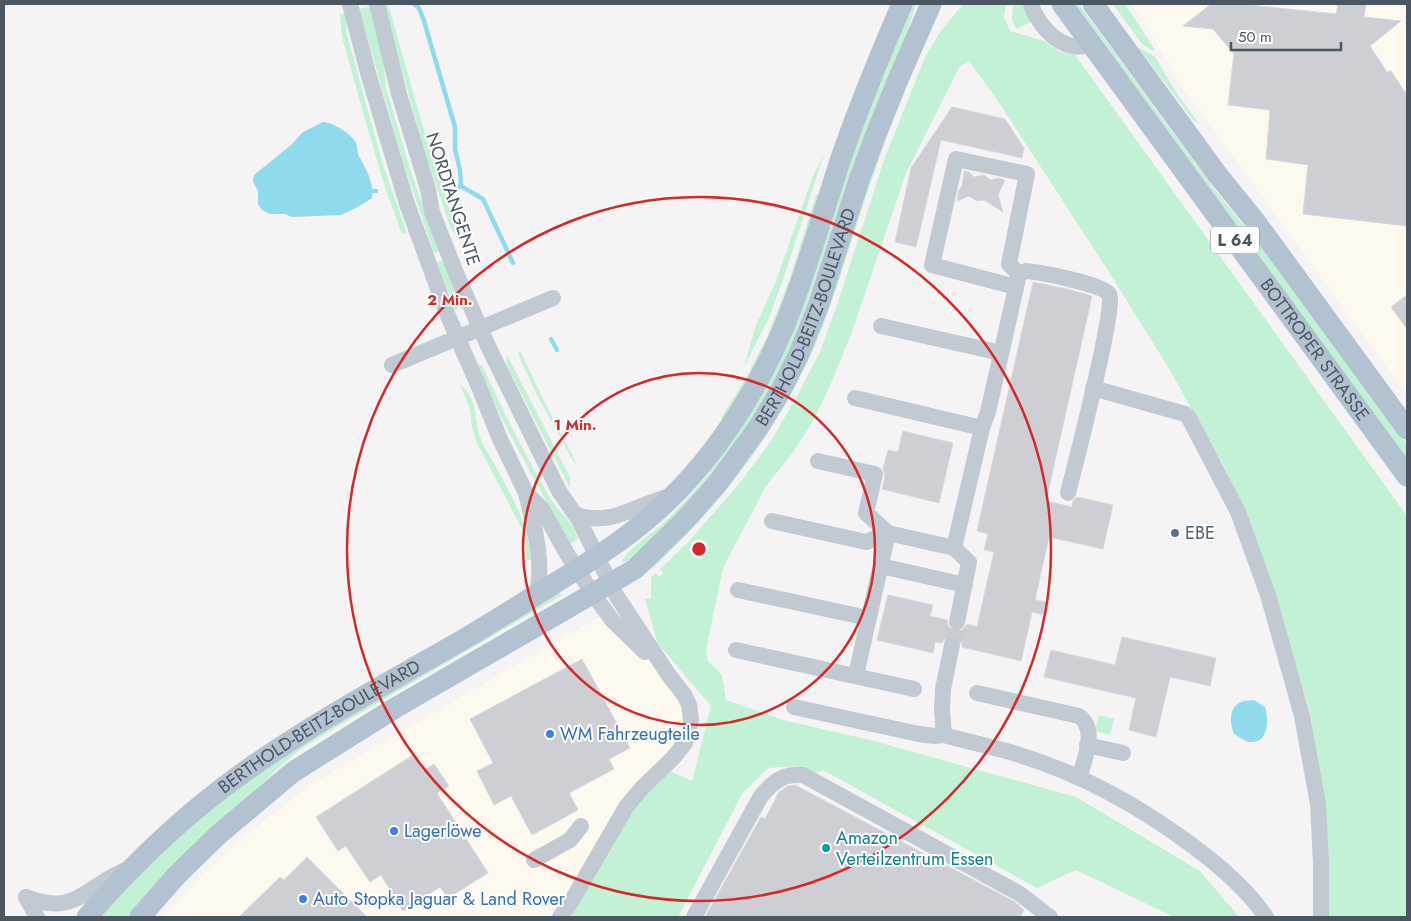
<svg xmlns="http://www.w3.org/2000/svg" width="1411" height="921" font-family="Jost,sans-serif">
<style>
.commercial{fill:#fdf9ef}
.green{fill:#c3f1d5}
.water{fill:#90daee}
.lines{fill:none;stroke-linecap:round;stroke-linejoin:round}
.stream{stroke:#90daee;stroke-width:4.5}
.building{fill:#cdcfd5;stroke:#d7d9de}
.minor-tunnel{stroke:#caccce;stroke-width:16;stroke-dasharray:16 8;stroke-linecap:butt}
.minor{stroke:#c1cad2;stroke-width:16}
.major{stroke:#b3c2d1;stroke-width:21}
.ring{fill:none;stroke:#d62828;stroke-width:2.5}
.service-dot{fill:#5c6f8a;stroke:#fff;stroke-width:2}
.shop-dot{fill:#3f7fe0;stroke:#fff;stroke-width:2}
.culture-dot{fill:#0f9aa8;stroke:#fff;stroke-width:2}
.labels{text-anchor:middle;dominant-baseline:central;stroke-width:4;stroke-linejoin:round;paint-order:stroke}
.shield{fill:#fff;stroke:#808990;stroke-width:1}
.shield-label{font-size:16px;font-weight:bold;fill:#4a5661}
.street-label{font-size:18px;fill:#4a5661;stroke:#fff}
.service-label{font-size:18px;fill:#4e5e75;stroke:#fff;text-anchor:start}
.shop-label{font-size:18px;fill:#366cbe;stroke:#fff;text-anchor:start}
.culture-label{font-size:18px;fill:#0d838f;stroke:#fff;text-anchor:start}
.centre{fill:#d62828;stroke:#fff;stroke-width:2.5}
.ring-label{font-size:15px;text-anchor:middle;font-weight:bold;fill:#d62828;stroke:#fff;stroke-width:4;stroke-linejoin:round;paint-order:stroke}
</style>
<rect width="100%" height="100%" fill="#f5f3f3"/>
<g class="commercial">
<path d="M1131,4H1407V395L1181,85L1143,20Z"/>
<path d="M606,613L679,687L692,726L557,917H163L203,875L245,836L313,783Z"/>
</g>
<g class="green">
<path d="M383,4H388L428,145L459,238L451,229L425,152Z"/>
<path d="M910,4H916L902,49L808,313L764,404L712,478L634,559L622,562V560C632,546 649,536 662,524C688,500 711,473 730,443L847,164Z"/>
<path d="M963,4H1006L1004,17L1010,31L1044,41L1060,52L1075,55L1407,516V917H1325L1327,854L1310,712L1270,578L1226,470L1168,367L1109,272L998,101L969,61L960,66L906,173L852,332L829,388L812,423L791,455L766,486L723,568L706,650L708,661L722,675L726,700L783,720L870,740L1076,797L1200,871L1239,917H1174L1076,870L1037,888L823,770L814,773L796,766L768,768L742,794L678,917H565L639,799L668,770L692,781L711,706L658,644L645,599L651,598V577L656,573L659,577L663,573L660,569L688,542L739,484L771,441L797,396L820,352L838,302L884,160L925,57L940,32Z"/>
<path d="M1013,4H1023L1033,21L1016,29L1012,19Z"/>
<path d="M1072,4H1079L1215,190L1290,282L1407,444V462Z"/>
<path d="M1113,4H1125L1155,50L1153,51L1141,43Z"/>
<path d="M372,6L383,59L386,87L411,172L439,251L434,253L403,162L359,9Z"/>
<path d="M345,13L347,21L346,31L383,165L406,230V233L402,234L385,187L365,119L342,37L340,14Z"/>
<path d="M1138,47L1155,57L1178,95L1200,125L1193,120Z"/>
<path d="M889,131C875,169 862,208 850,246C837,286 825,326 807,363C770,441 716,509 653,568L648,569L734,475L856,216Z"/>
<path d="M824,154L783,280L768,320L744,367L756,325L776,281L813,176Z"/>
<path d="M816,195L820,196L769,341L723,421L721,418L747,376L767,337L790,278Z"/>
<path d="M442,260L463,307L455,310L437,262Z"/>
<path d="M520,351L552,417L575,460L576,466L537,395L518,354Z"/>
<path d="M507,355L570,477V488L511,374L506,363Z"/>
<path d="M479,363L483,367C503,411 526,456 550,498C559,512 573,521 578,539L570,544C557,520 476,378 479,363Z"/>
<path d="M460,385C478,397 474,420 480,437C483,446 488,453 493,461C510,495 529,521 531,560H526L525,538L522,529L477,443L472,427L470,409Z"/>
<path d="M558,592L562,595L335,728L301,749L277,769L130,917H97L162,850L265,766Z"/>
<path d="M1099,715L1114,719L1110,735L1095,731Z"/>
</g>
<g class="water">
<path d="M323,122C334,123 351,133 356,143C358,148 357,154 360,158C367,171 374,183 372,198L358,207L341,215L292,217L285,214H270L262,210L258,204V191L253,182L254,175L291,145L303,132Z"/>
<path d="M1254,700L1265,707C1269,720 1269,744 1249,742C1244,741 1238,736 1234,734C1230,723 1228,708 1241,702C1245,700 1250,701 1254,700Z"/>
</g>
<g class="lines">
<g class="stream">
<path d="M414,4L419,8L424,21L455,127V149L460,170L461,186L483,199L513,263"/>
<path d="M372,191H376"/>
<path d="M452,191L456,190L461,185"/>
<path d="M551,339L557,350"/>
</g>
</g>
<g class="building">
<path d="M1211,4H1240L1336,14L1338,4H1366L1364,17L1401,21L1370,46L1387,72L1391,71L1407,95V226L1303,214L1308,165L1266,159L1270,110L1228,105L1234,54L1213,29L1183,26Z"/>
<path d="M952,107L1005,119L1024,148L1022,158L941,140L916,247L895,242L911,168Z"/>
<path d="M964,171L969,172L974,177L984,175L990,180L999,178L1005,180L998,195L1003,212L984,200L977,201L969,196L957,201L959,190L962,186Z"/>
<path d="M1033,282L1067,289L1092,296L1046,501L1072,507L1073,501L1077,497L1113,505L1103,549L1049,537L1035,600L1046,602L1043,615L1032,612L1021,661L962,647V642L959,638L954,635L945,638L942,643L935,642L933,653L877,640L888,595L933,605L930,616L947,620L948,626L955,632L961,631L967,624L977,627L994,552L984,550L988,534L977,531Z"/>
<path d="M1407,295V329L1391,307Z"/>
<path d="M903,431L953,443L939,503L882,489L885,476L883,468L888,450L898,452Z"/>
<path d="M1122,637L1216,658L1210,686L1170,677L1156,737L1129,730L1136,698L1044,677L1051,650L1115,665Z"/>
<path d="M582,659L630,748L609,759L614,769L569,793L578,810L532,835L511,796L494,805L477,771L493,763L470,719Z"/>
<path d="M413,755L423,771L434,764L449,786L437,793L488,873L448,898L440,887L403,911L381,875L370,882L346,846L338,851L316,817Z"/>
<path d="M795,785L1015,902L1024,910L1020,917H705L761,817L765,819L779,792L788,786Z"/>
<path d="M307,857L367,917H239L280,877L284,880Z"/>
</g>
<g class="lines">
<path class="minor-tunnel" d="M952,645L957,622"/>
<g class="minor">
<path d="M350,4L368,73L407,204L448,316L479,387L500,439L526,493L542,509L566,552L593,594L612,620L645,652"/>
<path d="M377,4L399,94L428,189L432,212L456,273L488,346L559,491L579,520L616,595L668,674L685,696L689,705L691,719L689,732L685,743L673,758L642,788L626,807L571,902L560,917"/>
<path d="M1031,4C1037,22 1053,42 1072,46C1079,48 1086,46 1093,45"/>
<path d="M1016,287L932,265L956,159L1027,174L1009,264L1019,274"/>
<path d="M881,326L1001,353"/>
<path d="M392,365L553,298"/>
<path d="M1093,388L1185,414L1189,418L1238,512L1268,595L1292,680L1302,716L1318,804L1321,863V917"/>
<path d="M855,398L982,428"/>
<path d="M526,493C534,528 544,558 537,594"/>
<path d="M576,515C614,527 636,504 671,496"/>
<path d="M772,521L866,542L888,533L866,513L875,474L818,461"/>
<path d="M954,548L982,428L988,412L1019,274L1026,271C1039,272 1102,284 1109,294C1117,304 1074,469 1068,493"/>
<path d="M881,566L965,585"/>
<path d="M738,590L868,618"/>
<path d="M736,650L914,689"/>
<path d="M856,675L888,533L954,548L969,562L957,622"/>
<path d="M977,693L1079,716C1098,729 1084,761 1079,778"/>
<path d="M794,707L919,734L934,736L944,735C966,741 988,746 1010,752C1076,771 1138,805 1193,846C1220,866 1247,889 1266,917"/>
<path d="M944,735L942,709L943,689L952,645"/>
<path d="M1087,745L1123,753"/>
<path d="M534,860L570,840L581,826"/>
<path d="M26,897C77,917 85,886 126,870"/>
<path d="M26,897L37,917"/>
<path d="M694,917L761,796C773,782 783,773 803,775L1020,894L1050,917"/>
</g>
<g class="major">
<path id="s1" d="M1062,4L1407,476"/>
<path d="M1093,4L1217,174L1255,221L1407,429"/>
<path id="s2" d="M87,917C137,859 194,806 257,763C324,717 396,678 466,638C493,622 520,605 547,588C601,555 646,527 689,479C729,434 763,378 786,322C807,269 823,213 841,158C859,106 880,55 902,4"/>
<path id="s3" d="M140,917L176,876L218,835L293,772L395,708L635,569L685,520L717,484L758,428L780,392L799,354L819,304L859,180L875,137L897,82L931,4"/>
</g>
</g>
<g class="ring">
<circle cx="699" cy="549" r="176"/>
<circle cx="699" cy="549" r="352"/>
</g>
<circle class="service-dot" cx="1175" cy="533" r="5"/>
<g class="shop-dot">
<circle cx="550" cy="734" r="5"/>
<circle cx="394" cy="831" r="5"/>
<circle cx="303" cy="899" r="5"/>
</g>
<circle class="culture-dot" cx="826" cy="848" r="5"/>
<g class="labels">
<rect class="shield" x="1211" y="226.5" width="48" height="27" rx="4"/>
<g class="shield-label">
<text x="1235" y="240">L 64</text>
</g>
<g class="street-label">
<text transform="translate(453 199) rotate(72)">NORDTANGENTE</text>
<text stroke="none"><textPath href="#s3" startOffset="918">BERTHOLD-BEITZ-BOULEVARD</textPath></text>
<text stroke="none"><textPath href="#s1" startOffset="428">BOTTROPER STRASSE</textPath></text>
<text stroke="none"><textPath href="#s2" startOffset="302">BERTHOLD-BEITZ-BOULEVARD</textPath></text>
</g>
<g class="service-label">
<text x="1185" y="533">EBE</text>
</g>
<g class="shop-label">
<text x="560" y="734">WM Fahrzeugteile</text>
<text x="404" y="831">Lagerlöwe</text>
<text x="313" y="899">Auto Stopka Jaguar &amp; Land Rover</text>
</g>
<g class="culture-label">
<text x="836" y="838">Amazon<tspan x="836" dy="21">Verteilzentrum Essen</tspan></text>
</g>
</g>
<circle cx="699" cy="549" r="8" class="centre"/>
<g class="ring-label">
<text x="450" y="305">2 Min.</text>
<text x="575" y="430">1 Min.</text>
</g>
<rect width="1411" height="921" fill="none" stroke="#4a5661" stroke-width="10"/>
<path d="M1231 42v8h110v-8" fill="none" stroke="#4a5661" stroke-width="2.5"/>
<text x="1238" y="42" font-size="15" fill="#4a5661" stroke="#ffffff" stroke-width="4" paint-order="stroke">50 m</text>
</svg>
